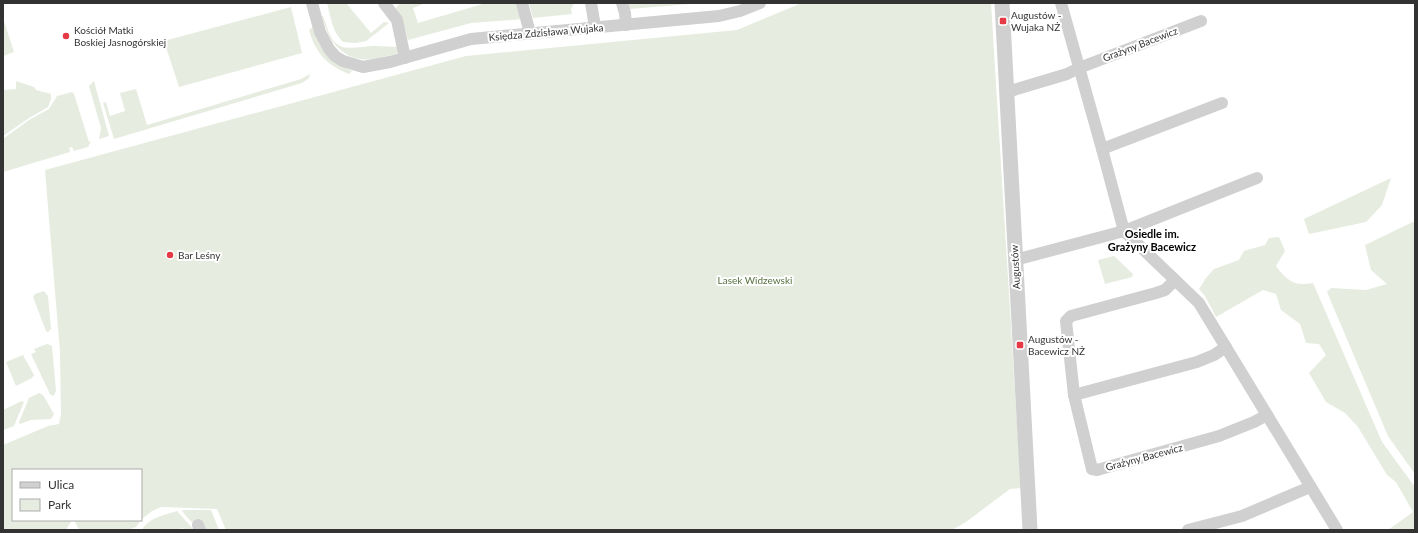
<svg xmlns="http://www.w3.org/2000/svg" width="1418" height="533" font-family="Lato,sans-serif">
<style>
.green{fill:#e6ecdf}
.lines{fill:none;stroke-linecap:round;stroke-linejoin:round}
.minor{stroke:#d0d0d0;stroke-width:12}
.tertiary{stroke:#d0d0d0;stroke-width:15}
.poi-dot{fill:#e63946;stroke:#fff;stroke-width:1.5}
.labels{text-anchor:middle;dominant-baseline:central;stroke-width:4;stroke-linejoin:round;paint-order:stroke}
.poi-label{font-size:10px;fill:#333;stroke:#fff;text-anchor:start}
.street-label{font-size:10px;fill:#333;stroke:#fff}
.park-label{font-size:10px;fill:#56703f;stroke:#fff}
.neighbourhood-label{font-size:11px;font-weight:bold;fill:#000;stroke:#fff}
</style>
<rect width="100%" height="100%" fill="#fff"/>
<g class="green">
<path d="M327,3H346L371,33L384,22L389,23L366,41L356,43L343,42C332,31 331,18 327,3Z"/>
<path d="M401,3H423V4L413,8L418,23L486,3H519L523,19L471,23L408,40L402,18L396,9L397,6Z"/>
<path d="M529,3H574L571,9L572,14L533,18Z"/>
<path d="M627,3H702L630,9Z"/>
<path d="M802,3H991L1021,488L1010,489L966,522L952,530H226L217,509L161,507L152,511L142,519L136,527L128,530H81L78,528L74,520H141V470H13V520H72L66,530H3V445L48,426L59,424L61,414L60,352L45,170L466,56L737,30Z"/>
<path d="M291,7L302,53L179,87L164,41Z"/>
<path d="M322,16H323C327,26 329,40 340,46C347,50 366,46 375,46C383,46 392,47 400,47L399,52C393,56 386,56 379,58C347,65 329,45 322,16Z"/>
<path d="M3,18L14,52L3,56Z"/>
<path d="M313,27C322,53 326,59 352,71L349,74C327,65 316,54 309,30Z"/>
<path d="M310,74L309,78L302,83L114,139L103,103L106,102L110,116L125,111L120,93L136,89L147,125L301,79Z"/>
<path d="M16,81L34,87L36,90L51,94V99L48,107L29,118L3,136V90L16,89Z"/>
<path d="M94,81L109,136L99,139L101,128L89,86Z"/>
<path d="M72,92L74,94L89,142L91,141L88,147L74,151L72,147L69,148L70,152L3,172V139L29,120L49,109L57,96Z"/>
<path d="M1391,178L1382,205L1366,222L1309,234L1304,219Z"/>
<path d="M1415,221V474L1388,436L1327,292L1331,288L1366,290L1387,284L1371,270L1365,245Z"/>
<path d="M1279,237L1285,251L1276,266C1286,280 1295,287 1313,283L1382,442L1415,487V530H1388L1413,512L1396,482L1387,475L1358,427L1345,413L1326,402L1309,373L1326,355L1319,344L1306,343L1300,324L1281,310L1276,294L1263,290L1216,317L1205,296L1199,289L1206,278L1214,269L1239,260L1244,251L1265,245L1269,238Z"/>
<path d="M1114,256L1133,274L1132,277L1105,284L1098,260Z"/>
<path d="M44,291L48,296L51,329L48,332L46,331L33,297L35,294Z"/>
<path d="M47,344L52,346L56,391L54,395L53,396L50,394L31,354L36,352L34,349Z"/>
<path d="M23,355L34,375L32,378L16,386L6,362Z"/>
<path d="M39,393L43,395L54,414L51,419L31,420L20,424L19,422L29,398Z"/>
<path d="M22,401L24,402L14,426L3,430V410Z"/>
<path d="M183,510H211L219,530C199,530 195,527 182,511Z"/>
<path d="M177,511L194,530H184L183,528L177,530H142C148,518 165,515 177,511Z"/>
</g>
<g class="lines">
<g class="minor">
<path d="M312,3L320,32L329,49L335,56L343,61L363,67L390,62L471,39L719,16L740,11L760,3"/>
<path d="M384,3L397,20L405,58"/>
<path d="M522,3L530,33"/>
<path d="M591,3L595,27"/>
<path d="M622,3L625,13L626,25"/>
<path d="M1061,3L1102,149L1124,231L1199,303L1337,530"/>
<path d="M1007,92L1067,74L1079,68L1201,21"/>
<path d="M1102,149L1222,103"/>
<path d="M1015,260L1124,231L1257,178"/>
<path d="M1175,280L1165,290L1156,293L1071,316L1066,321L1074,395L1092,469L1097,470L1219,436L1254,422L1267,415"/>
<path d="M1074,395L1197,362L1214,355L1226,347"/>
<path d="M198,525L200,530"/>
<path d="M1188,530L1242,516L1310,487"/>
</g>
<path class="tertiary" d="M1002,3L1030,530"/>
</g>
<g class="poi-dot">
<rect x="999" y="17" width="8" height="8" rx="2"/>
<circle cx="66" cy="36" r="4"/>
<circle cx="170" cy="255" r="4"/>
<rect x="1016" y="341" width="8" height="8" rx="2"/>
</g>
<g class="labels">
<g class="poi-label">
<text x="1011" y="15">Augustów -<tspan x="1011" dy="12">Wujaka NŻ</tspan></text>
<text x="74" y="30">Kościół Matki<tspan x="74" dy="12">Boskiej Jasnogórskiej</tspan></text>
<text x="178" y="255">Bar Leśny</text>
<text x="1028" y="339">Augustów -<tspan x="1028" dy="12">Bacewicz NŻ</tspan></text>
</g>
<g class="street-label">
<text transform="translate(546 32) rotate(-5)">Księdza Zdzisława Wujaka</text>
<text transform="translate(1140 44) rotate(-21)">Grażyny Bacewicz</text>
<text transform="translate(1015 267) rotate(-93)">Augustów</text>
<text transform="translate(1144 457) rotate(-15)">Grażyny Bacewicz</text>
</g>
<g class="park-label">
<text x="755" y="280">Lasek Widzewski</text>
</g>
<g class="neighbourhood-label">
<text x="1152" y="233">Osiedle im.<tspan x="1152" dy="13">Grażyny Bacewicz</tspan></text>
</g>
</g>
<rect width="1418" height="533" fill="none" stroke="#333333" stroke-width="8"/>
<rect x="12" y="469" width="130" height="52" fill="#ffffff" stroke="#adadad"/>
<rect x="20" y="482" width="20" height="6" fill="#d0d0d0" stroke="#adadad"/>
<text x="48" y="489" font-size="12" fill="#333333">Ulica</text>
<rect x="20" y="499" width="20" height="12" fill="#e6ecdf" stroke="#adadad"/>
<text x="48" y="509" font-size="12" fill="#333333">Park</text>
</svg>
